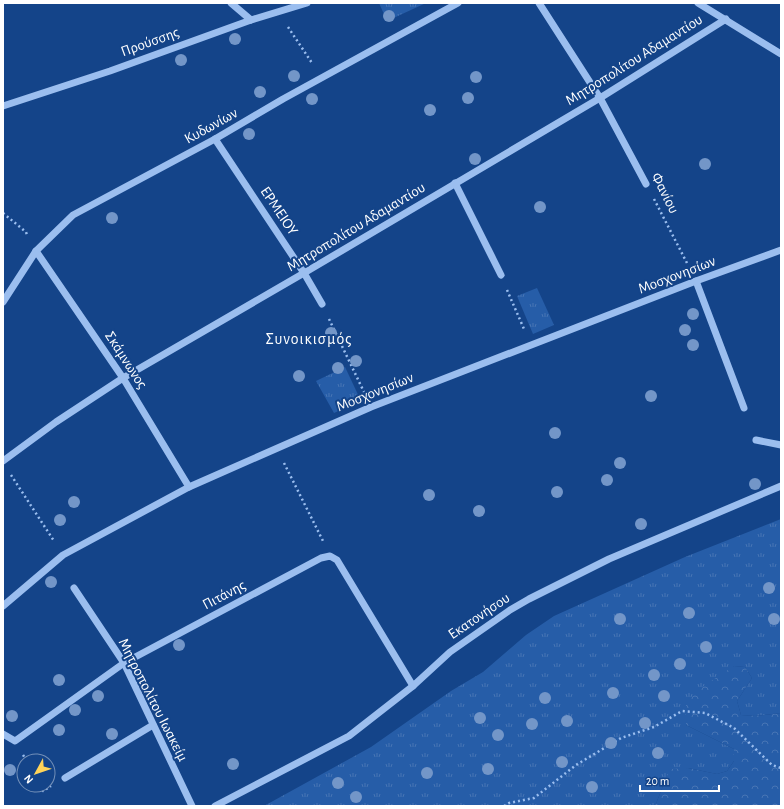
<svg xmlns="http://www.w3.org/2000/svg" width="784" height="809" font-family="'Alegreya Sans',sans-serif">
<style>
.grass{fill:url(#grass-tufts)}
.forest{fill:url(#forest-crowns)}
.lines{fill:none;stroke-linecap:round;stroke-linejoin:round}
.path{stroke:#9bbeef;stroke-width:2.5;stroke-dasharray:2 3;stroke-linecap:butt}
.minor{stroke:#9bbeef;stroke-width:7}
.tree{fill:#7396c8}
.labels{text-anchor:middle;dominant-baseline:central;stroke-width:4;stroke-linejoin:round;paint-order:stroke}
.street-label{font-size:15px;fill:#fff;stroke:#144489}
.neighbourhood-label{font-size:16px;letter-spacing:1px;fill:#fff;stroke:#144489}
</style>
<defs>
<pattern id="grass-tufts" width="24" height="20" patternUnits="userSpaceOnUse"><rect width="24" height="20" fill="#265da8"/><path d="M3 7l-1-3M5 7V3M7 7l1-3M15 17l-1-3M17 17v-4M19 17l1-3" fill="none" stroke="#4775b5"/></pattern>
<pattern id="forest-crowns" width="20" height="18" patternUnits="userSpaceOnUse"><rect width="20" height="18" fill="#265da8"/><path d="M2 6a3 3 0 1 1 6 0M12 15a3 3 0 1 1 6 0" fill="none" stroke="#4775b5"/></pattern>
</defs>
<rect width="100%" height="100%" fill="#144489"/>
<g class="grass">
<path d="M379,3H426L387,21Z"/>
<path d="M537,288L554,325L533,334L517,296Z"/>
<path d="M345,367L361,401L334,413L316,381Z"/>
<path d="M781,519V713L755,716L741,715L737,701L752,678L745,667L734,666L686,725L734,749V761L727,771L717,774L688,768L667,776L655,806H264L371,747L451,691L483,672L526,635L554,616L685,557Z"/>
</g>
<path class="forest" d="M734,666L745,667L752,678L737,701L741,715L755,716L781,713V806H655L667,776L672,769L688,768L717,774L727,771L734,761V749L686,725V702L705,685Z"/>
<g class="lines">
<g class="path">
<path d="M288,27L312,63"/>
<path d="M654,199L688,265"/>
<path d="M3,213L26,232L27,235"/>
<path d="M507,290L524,329"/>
<path d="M329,319L364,392"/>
<path d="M284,463L323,541"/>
<path d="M11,475L54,541"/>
<path d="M23,755L27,761"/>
<path d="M40,785L43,791L51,786"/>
<path d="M504,806L509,803L534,798L576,765L621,738L654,727L682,711L705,713L734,728L772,765L781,768"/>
</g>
<g class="minor">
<path d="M231,3L251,20"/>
<path d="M539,3L600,98L646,184"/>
<path d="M698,3L781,54"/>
<path d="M3,106L110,71L251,20L307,3"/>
<path d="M215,139L304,273L322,304"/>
<path d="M455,183L501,275"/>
<path d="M36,251L123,378L189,487"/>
<path d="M696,281L744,408"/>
<path d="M3,302L36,251L73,215L215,139L283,99L458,3"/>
<path d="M756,440L781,445"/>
<path d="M3,461L56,422L123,378L304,273L600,98L726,19"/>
<path d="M74,588L124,663L192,806"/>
<path d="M3,606L63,555L189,487L371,407L696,281L781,250"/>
<path d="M3,734L15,741L124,663L321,558L330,556L337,560L413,686"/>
<path d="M65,778L153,725"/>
<path d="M215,806L349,736L413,686L450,652L510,610L529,599L609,559L781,486"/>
</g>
</g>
<g class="tree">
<circle cx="389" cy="16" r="6"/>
<circle cx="235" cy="39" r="6"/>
<circle cx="181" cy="60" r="6"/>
<circle cx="294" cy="76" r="6"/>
<circle cx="476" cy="77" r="6"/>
<circle cx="260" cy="92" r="6"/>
<circle cx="468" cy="98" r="6"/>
<circle cx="312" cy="99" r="6"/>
<circle cx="430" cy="110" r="6"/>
<circle cx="249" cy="134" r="6"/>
<circle cx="475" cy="159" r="6"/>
<circle cx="705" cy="164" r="6"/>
<circle cx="540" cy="207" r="6"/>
<circle cx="112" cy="218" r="6"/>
<circle cx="693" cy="314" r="6"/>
<circle cx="685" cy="330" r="6"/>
<circle cx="331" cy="333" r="6"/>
<circle cx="693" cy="345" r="6"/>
<circle cx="356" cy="361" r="6"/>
<circle cx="338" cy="368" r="6"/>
<circle cx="299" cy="376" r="6"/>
<circle cx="651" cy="396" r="6"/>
<circle cx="555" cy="433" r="6"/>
<circle cx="620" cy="463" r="6"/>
<circle cx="607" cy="480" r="6"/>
<circle cx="755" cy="484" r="6"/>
<circle cx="557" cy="492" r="6"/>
<circle cx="429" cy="495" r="6"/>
<circle cx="74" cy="502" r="6"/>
<circle cx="479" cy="511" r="6"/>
<circle cx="60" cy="520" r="6"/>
<circle cx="641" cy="524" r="6"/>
<circle cx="51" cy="582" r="6"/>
<circle cx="769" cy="588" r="6"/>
<circle cx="689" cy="613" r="6"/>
<circle cx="620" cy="619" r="6"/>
<circle cx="774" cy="619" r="6"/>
<circle cx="179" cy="645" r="6"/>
<circle cx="706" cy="647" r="6"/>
<circle cx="680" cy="664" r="6"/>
<circle cx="654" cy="675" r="6"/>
<circle cx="59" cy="680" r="6"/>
<circle cx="613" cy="693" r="6"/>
<circle cx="98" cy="696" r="6"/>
<circle cx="664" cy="696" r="6"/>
<circle cx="545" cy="698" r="6"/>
<circle cx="75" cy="710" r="6"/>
<circle cx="12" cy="716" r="6"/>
<circle cx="480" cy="718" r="6"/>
<circle cx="567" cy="721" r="6"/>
<circle cx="645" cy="723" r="6"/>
<circle cx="532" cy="724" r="6"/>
<circle cx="59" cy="730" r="6"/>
<circle cx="112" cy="734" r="6"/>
<circle cx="498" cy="735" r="6"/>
<circle cx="611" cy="743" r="6"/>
<circle cx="658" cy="753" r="6"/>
<circle cx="562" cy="762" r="6"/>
<circle cx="233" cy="764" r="6"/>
<circle cx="488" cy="769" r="6"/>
<circle cx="10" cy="770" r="6"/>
<circle cx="427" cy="773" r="6"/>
<circle cx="338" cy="783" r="6"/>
<circle cx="592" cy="787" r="6"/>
<circle cx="356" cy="797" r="6"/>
</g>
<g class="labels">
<g class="street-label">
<text transform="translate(150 42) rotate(-20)">Προύσσης</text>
<text transform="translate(634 60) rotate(-32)">Μητροπολίτου Αδαμαντίου</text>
<text transform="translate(211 126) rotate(-29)">Κυδωνίων</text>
<text transform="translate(665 193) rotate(63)">Φανίου</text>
<text transform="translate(279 211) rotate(56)">ΕΡΜΕΙΟΥ</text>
<text transform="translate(356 227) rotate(-31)">Μητροπολίτου Αδαμαντίου</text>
<text transform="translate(677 275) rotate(-21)">Μοσχονησίων</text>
<text transform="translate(126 360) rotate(57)">Σκάμνωνος</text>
<text transform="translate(375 392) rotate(-22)">Μοσχονησίων</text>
<text transform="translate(224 595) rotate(-28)">Πιτάνης</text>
<text transform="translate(479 616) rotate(-34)">Εκατονήσου</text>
<text transform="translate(153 700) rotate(63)">Μητροπολίτου Ιωακείμ</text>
</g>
<g class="neighbourhood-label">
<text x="309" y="339">Συνοικισμός</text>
</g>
</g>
<rect width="784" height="809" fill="none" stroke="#ffffff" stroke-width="8"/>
<g transform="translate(36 773) rotate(230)"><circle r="19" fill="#144489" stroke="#728fb8"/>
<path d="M0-3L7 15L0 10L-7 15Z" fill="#ffd459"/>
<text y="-6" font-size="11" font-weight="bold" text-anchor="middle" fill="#ffffff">N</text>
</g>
<path d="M640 785v6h79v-6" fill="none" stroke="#ffffff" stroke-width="2"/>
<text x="646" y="785" font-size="12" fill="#ffffff" stroke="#144489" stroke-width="3" paint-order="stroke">20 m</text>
</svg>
